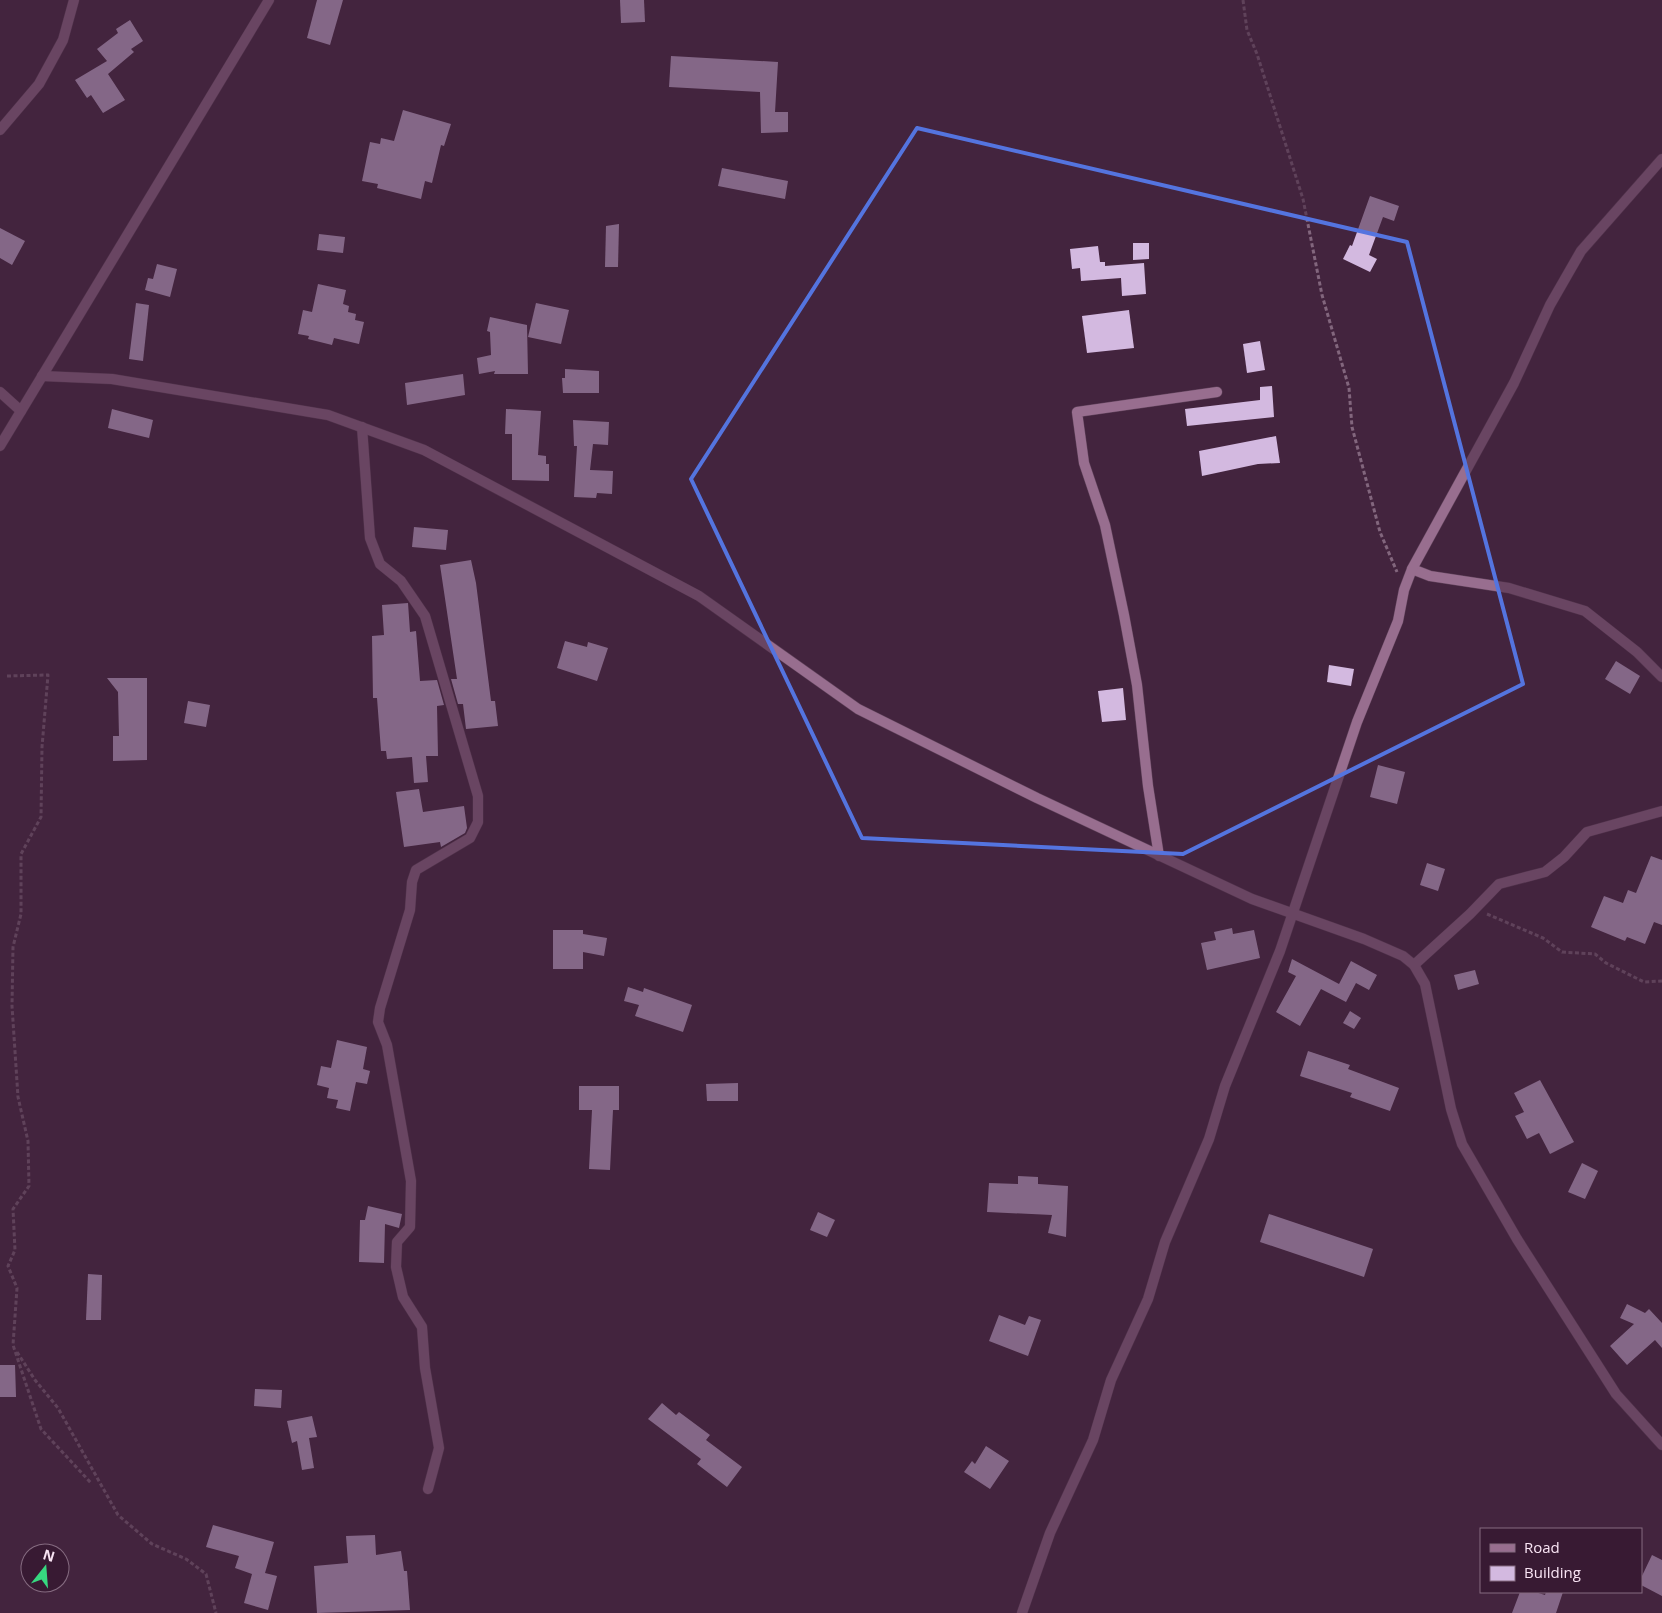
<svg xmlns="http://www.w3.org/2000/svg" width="1662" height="1613" font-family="'Open Sans',sans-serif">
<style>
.building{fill:#d3b9e0}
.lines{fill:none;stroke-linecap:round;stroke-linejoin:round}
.street-casing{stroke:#60435b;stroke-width:11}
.path{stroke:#82667d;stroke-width:3;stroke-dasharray:4 2.5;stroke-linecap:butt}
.street{stroke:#986e8f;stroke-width:10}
.marked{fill:none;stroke:#5474df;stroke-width:4;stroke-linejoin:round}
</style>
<rect width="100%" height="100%" fill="#43243e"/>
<g class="building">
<path d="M317,0H343L330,45L307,38Z"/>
<path d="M620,0H644L645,22L621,23Z"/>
<path d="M130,20L143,41L131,49L134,52L108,74L125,100L103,113L91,95L87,98L75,80L107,61L97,49L118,33L116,29Z"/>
<path d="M671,56L778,62L775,112H788V132L761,133L760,92L669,87Z"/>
<path d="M403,110L451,124L444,146L441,145L432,183L425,181L421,199L377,188L378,184L362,181L370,142L380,144L381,138L394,141Z"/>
<path d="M722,168L788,181L785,199L718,186Z"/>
<path d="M1370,196L1399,206L1394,221L1383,217L1369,255L1377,259L1370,272L1343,259L1350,245L1352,246Z"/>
<path d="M619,224L618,267H605L606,226Z"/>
<path d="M0,228L25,241L12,265L0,258Z"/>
<path d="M319,234L345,237L343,253L317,250Z"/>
<path d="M1133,243H1149V259L1133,260Z"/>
<path d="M1098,246L1100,262H1105V266L1144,263L1146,294L1122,296L1121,278L1081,281L1080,268L1072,269L1070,249Z"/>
<path d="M157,264L177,269L170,297L145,290L148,278L153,279Z"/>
<path d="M318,284L346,290L343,304L349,306L348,312L356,314L355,320L364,322L359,344L334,338L332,345L308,339L309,336L298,334L303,310L312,312Z"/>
<path d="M136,303L149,305L143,361L129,359Z"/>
<path d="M536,303L569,310L561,344L528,337Z"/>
<path d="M1129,310L1134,348L1087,353L1082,316Z"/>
<path d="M490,317L527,325L528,374H494L495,371L479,374L477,358L491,355L490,332L487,331Z"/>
<path d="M1260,341L1265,370L1247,373L1243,344Z"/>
<path d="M565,369L599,371V393H563L562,378H565Z"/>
<path d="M463,374L465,395L407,405L405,383Z"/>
<path d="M1272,386L1274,417L1187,426L1185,409L1260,400V387Z"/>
<path d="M112,409L153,420L149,438L108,428Z"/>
<path d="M506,409L541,411L538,455L546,456V464H549V481L512,480V434H505Z"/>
<path d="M573,420L609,422L608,445L593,444L590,470L613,471L612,494L597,493L596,498L574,497L577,446H574Z"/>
<path d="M1276,436L1280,463L1258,464L1202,476L1199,451Z"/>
<path d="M414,527L448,530L446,550L412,547Z"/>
<path d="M471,560L476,583L491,701H495L498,726L466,729L463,704H458L451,679H457L440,565Z"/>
<path d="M408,603L410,632L416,631L420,681L437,680L444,705L437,706L438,756H426L428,782L414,783L412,757L387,759L386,751H381L377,698H373L372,636L384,635L382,605Z"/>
<path d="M565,641L587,647L588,642L608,648L597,681L557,668Z"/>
<path d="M1616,661L1640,676L1630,694L1605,679Z"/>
<path d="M1329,665L1354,669L1351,686L1327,682Z"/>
<path d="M107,678H147V760L113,761V736H119L118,692Z"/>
<path d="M1123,688L1126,720L1102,722L1098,691Z"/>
<path d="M188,701L210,705L206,727L184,723Z"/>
<path d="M1378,765L1405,772L1397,804L1370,797Z"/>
<path d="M419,789L423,812L464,806L467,828L465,833L441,847L440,842L404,847L396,792Z"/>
<path d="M1651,856L1662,860V925L1654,922L1645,944L1627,937L1625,941L1591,927L1604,896L1623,903L1628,890L1636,893Z"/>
<path d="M1427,863L1445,869L1438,891L1420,885Z"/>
<path d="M1232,928L1233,934L1254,930L1260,958L1207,970L1201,943L1216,940L1214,932Z"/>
<path d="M553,930H583V934L607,938L604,956L583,952V969H553Z"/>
<path d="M1292,959L1339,984L1351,961L1377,975L1369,990L1356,983L1346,1002L1321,989L1300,1026L1276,1012L1296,976L1288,972Z"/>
<path d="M1475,970L1479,984L1458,990L1454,975Z"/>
<path d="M628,987L643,992L644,988L692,1005L683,1032L635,1016L639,1005L624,1001Z"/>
<path d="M1350,1011L1361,1018L1354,1029L1343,1023Z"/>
<path d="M337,1040L367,1047L363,1069L370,1071L367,1084L356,1082L350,1111L336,1108L338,1100L327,1098L329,1088L317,1085L321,1066L331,1068Z"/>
<path d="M1308,1051L1350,1065L1348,1069L1399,1088L1390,1111L1350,1097L1352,1093L1300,1076Z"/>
<path d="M1540,1080L1574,1142L1550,1154L1539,1133L1527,1139L1515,1116L1524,1112L1514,1093Z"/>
<path d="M738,1083V1101H707L706,1084Z"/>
<path d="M579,1086H619V1110H613L610,1170L589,1169L592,1110H579Z"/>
<path d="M1582,1163L1598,1171L1585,1199L1568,1192Z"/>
<path d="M1018,1176L1038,1177V1184L1068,1186L1066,1237L1048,1233L1052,1215L987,1212L989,1183L1018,1184Z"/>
<path d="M368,1206L402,1214L399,1228L385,1224L384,1263L359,1262L360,1220H365Z"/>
<path d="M818,1212L835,1220L827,1237L810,1230Z"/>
<path d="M1269,1214L1373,1249L1364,1277L1260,1242Z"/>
<path d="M88,1274L102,1275L101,1320H86Z"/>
<path d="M1627,1304L1645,1313L1649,1309L1662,1323V1348L1655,1340L1627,1365L1610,1346L1634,1324L1620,1318Z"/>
<path d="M999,1315L1025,1325L1029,1316L1041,1320L1028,1356L989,1341Z"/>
<path d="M0,1365H15L16,1397H0Z"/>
<path d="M255,1389L282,1390L281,1408L254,1406Z"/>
<path d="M662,1403L676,1415L679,1412L710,1435L706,1440L742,1467L727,1487L697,1464L701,1459L648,1419Z"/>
<path d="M312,1416L317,1437L309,1438L314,1468L302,1470L297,1441L292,1443L287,1421Z"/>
<path d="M986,1446L1009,1461L990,1489L964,1472L972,1461L975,1464Z"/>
<path d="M213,1525L274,1542L265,1573L277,1576L268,1610L244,1603L252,1574L235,1568L239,1556L206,1547Z"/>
<path d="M375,1535L376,1555L401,1551L404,1571H407L410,1610L317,1613L314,1566L348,1563L346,1536Z"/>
<path d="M1652,1555L1662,1560V1596L1641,1585V1578Z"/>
<path d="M1520,1592H1535L1545,1595L1546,1592H1563L1556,1613H1512Z"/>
</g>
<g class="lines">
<defs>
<g id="street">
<path d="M0,130L39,84L63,40L74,0"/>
<path d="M42,376L112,379L328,415L424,450L699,596L858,709L1037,798L1252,899L1364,939L1403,956L1414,965L1425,984L1451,1109L1462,1144L1517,1239L1616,1394L1662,1445"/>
<path d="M0,392L21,411"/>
<path d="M362,427L370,538L380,564L401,581L425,616L478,796V822L470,838L416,870L412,882L410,910L380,1008L378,1022L387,1045L411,1181L410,1227L397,1242L396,1267L403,1297L422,1327L425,1368L439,1448L428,1489"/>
<path d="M0,446L269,0"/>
<path d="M1412,569L1430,576L1509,588L1585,611L1637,652L1662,677"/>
<path d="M1159,856L1148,786L1137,685L1124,615L1105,525L1084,463L1077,412L1217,392"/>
<path d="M1414,965L1470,914L1499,884L1545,872L1564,857L1587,832L1662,811"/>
<path d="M1022,1613L1050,1533L1093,1440L1111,1380L1148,1299L1165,1242L1209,1139L1225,1086L1280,951L1357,722L1398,621L1404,590L1412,569L1514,383L1550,305L1581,251L1662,159"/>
</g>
</defs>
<use href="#street" class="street-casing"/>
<g class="path">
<path d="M1243,0L1247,30L1257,54L1303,199L1322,295L1349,388L1352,427L1380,532L1397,572"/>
<path d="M7,676L48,675L42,747L41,817L21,854V914L13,947L12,1006L18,1097L28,1141L29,1186L13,1209L15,1250L8,1266L17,1288L13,1345L41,1429L91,1483"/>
<path d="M1487,914L1543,938L1562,952L1595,954L1606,963L1644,982L1662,981"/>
<path d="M17,1352L35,1380L58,1408L118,1515L152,1544L186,1559L206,1574L216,1613"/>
</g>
<use href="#street" class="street"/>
</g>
<path d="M0 0H1662V1613H0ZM917,128L1407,242L1523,684L1183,854L862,838L691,479Z" fill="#43243e" fill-opacity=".55" fill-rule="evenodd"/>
<path class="marked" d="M917,128L1407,242L1523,684L1183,854L862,838L691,479Z"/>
<rect x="1480" y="1528" width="162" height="65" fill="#381a33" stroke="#856b80"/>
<rect x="1490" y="1544" width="25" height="8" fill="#986e8f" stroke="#856b80"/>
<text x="1524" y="1553" font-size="15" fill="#f9e4f4">Road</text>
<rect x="1490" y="1566" width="25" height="15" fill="#d3b9e0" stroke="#856b80"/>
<text x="1524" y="1578" font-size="15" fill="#f9e4f4">Building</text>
<g transform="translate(45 1568) rotate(17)"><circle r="24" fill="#381a33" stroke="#856b80"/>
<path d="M0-4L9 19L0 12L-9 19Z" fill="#37d880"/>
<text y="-8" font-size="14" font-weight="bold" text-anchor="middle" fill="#f9e4f4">N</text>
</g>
</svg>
